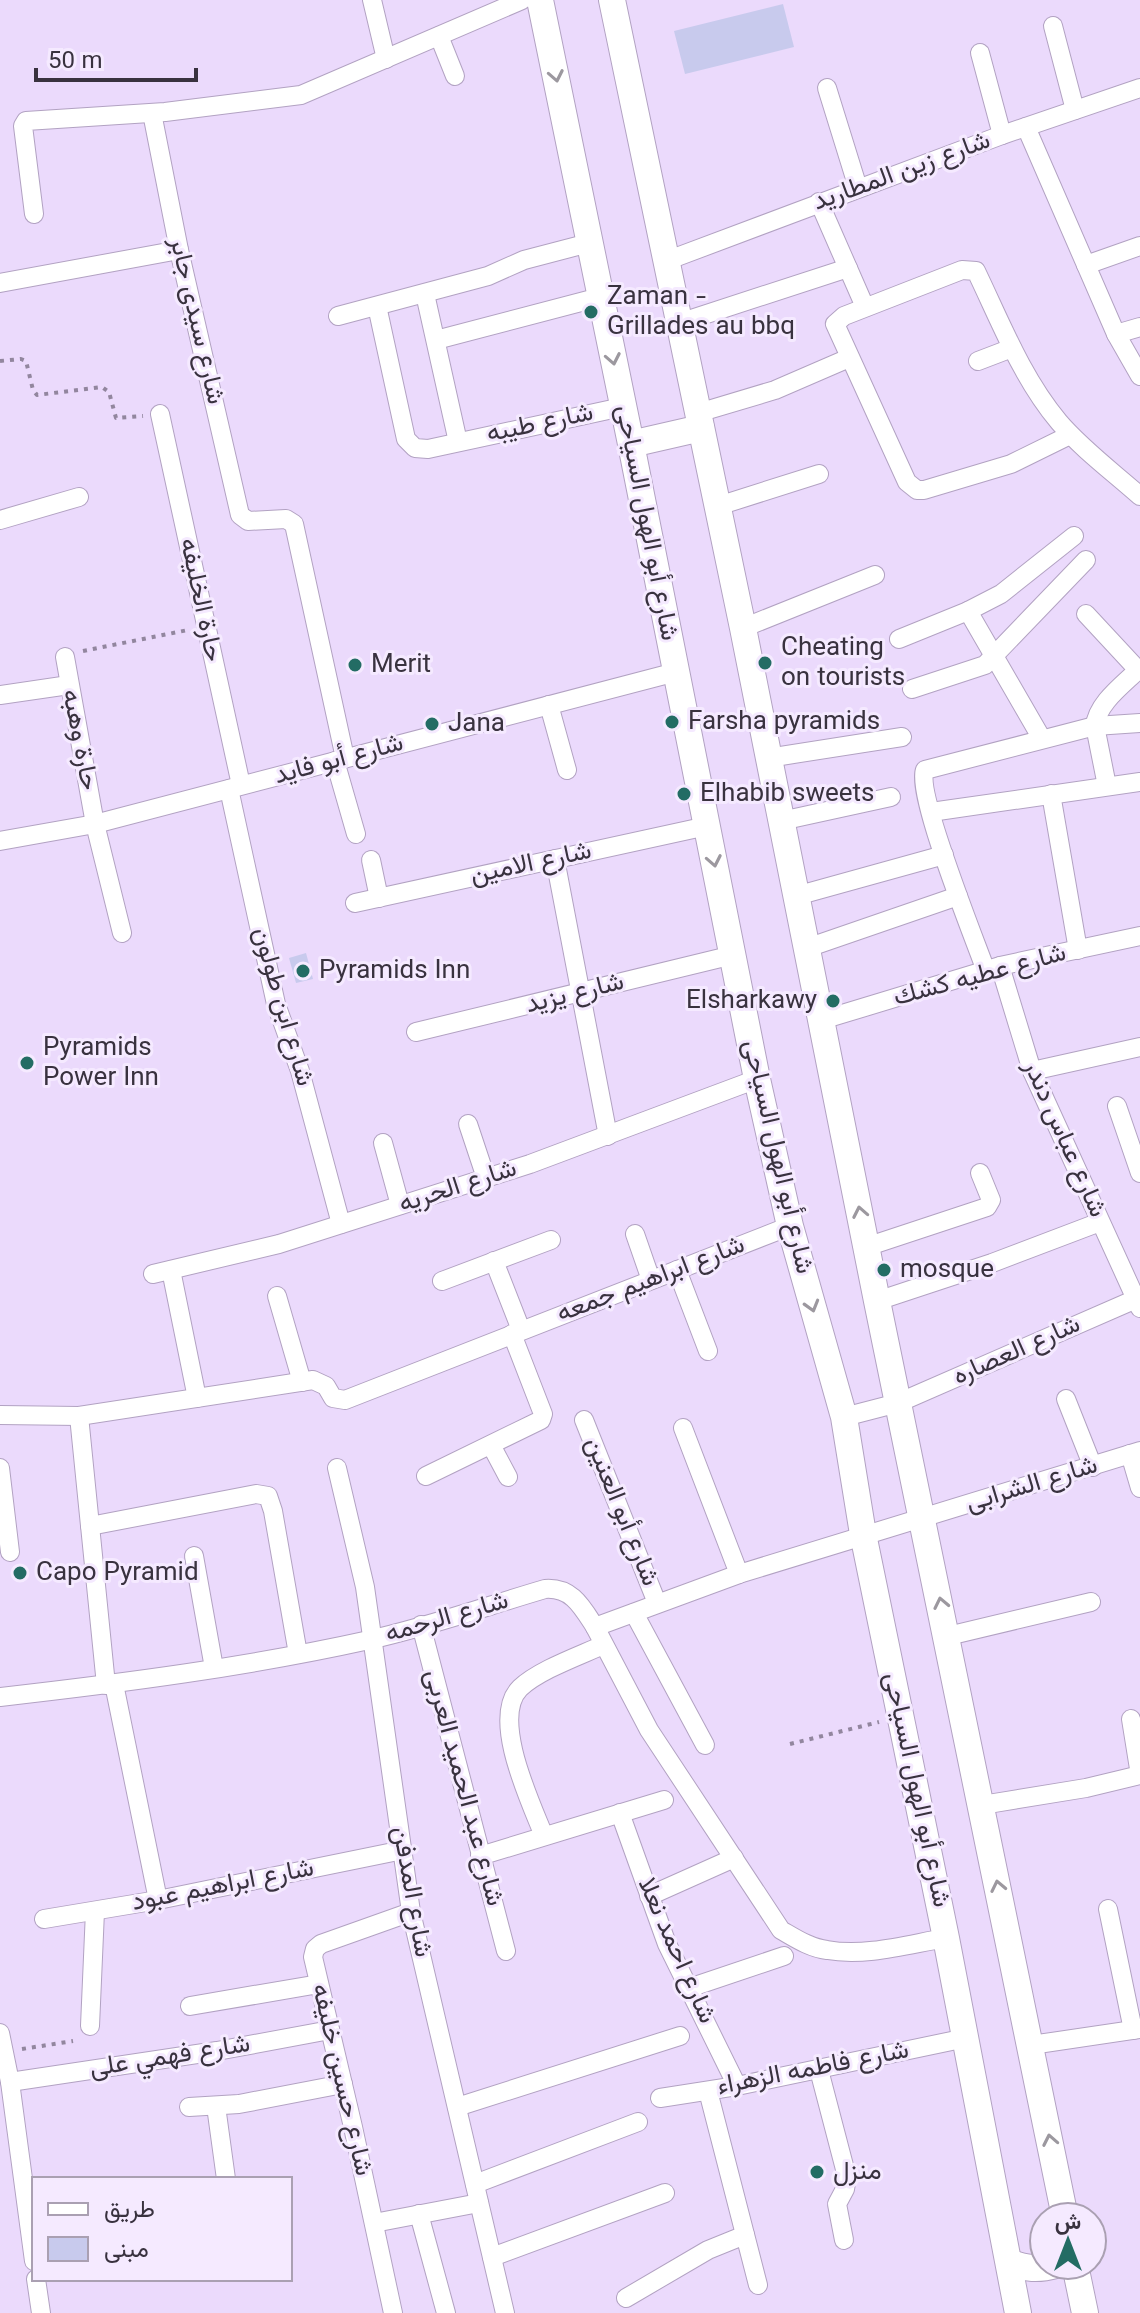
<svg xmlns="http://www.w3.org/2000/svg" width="1140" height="2313" font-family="Georgia,Vazirmatn,serif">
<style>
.building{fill:#c8caed}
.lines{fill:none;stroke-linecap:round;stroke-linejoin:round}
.minor-casing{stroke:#b2a2c2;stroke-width:20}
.secondary-casing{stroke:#b2a2c2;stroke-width:28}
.path{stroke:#92869e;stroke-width:4;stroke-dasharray:4 6;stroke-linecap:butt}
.minor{stroke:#fff;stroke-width:18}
.secondary{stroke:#fff;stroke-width:26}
.oneway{stroke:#9c989f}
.poi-dot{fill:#236c64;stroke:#f5eaff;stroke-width:3}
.labels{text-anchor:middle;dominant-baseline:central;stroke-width:6;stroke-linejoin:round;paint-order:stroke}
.street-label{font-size:26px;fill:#39323f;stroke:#f5eaff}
.poi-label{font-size:26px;fill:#39323f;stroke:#f5eaff;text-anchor:start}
</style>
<rect width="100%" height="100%" fill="#ebdafc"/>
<g class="building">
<path d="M783,4L794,47L685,74L674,31Z"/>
<path d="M306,953L313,979L296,983L289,958Z"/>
</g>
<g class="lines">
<defs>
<g id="minor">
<path d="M372,0L386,59"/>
<path d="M1053,26L1075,110"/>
<path d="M439,36L455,76"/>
<path d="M980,53L1002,135"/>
<path d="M827,88L858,188"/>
<path d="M152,113L179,250L240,515L248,521L286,519L294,524L345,758"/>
<path d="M1026,127L1116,334L1140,376"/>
<path d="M819,202L865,307"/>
<path d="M34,214L23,126L26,121L165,112L301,95L522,0"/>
<path d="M666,261L1002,135L1140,88"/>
<path d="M1086,265L1140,246"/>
<path d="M0,283L179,250"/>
<path d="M425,294L458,442"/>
<path d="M377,306L406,439L415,448L428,449L622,407"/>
<path d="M338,316L488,276L524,260L589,243"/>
<path d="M679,323L848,268"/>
<path d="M1116,334L1140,327"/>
<path d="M436,340L600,297"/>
<path d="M978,361L1012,348"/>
<path d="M698,413L775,390L849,358"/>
<path d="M160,414L241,785"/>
<path d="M1070,435L1011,464L924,490H917L907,482L835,324L844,316L962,270L976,271C1001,323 1022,378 1059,422C1082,449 1113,472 1140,496"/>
<path d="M718,506L819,474"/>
<path d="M0,520L79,497"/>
<path d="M968,611L1042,739"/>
<path d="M1086,614L1138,670"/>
<path d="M743,628L875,575"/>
<path d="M899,639L968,611L1001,594L1074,536"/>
<path d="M65,657L95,824L122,933"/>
<path d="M912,689L985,665L1086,560"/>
<path d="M0,695L69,685"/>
<path d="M549,705L567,770"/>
<path d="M768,758L902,737"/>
<path d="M335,761L356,834"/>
<path d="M1107,786L1095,726C1097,703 1124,684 1140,668"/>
<path d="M229,789L276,1004L300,1071L341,1224"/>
<path d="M1051,794L1078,950"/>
<path d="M931,812L1140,782"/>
<path d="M781,821L891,797"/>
<path d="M0,841L95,824L676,672"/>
<path d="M555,859L608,1136"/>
<path d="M371,860L379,898"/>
<path d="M796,896L944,855"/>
<path d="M355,903L707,826"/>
<path d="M807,948L958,896"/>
<path d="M1000,966L1032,1071L1140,1308"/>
<path d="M986,971C975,940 915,792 925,770L1095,726L1140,723"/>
<path d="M822,1020L1000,966L1140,936"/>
<path d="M416,1032L733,955"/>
<path d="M1032,1071L1140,1047"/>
<path d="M1117,1106L1140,1173"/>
<path d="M468,1124L486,1178"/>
<path d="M383,1143L400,1205"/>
<path d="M635,1234L651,1280"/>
<path d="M866,1247L987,1207L991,1200L980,1173"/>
<path d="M494,1261L521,1330"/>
<path d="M171,1270L197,1398"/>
<path d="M677,1270L708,1351"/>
<path d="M153,1274L279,1244L530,1164L757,1079"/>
<path d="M442,1281L551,1240"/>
<path d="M277,1296L302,1382"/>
<path d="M877,1301L992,1263L1100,1222"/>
<path d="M1066,1399L1093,1467"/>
<path d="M0,1415L79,1416L313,1380L326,1386L333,1398L345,1400L790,1226"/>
<path d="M79,1416L106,1685"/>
<path d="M844,1417L898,1403L1136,1299"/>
<path d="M584,1420L657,1603"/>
<path d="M683,1428L739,1574"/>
<path d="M491,1445L508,1477"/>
<path d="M1130,1454L1140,1488"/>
<path d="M0,1468L10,1552"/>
<path d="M337,1468L365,1587L411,1912L505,2313"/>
<path d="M426,1476L541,1420L543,1414L512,1334"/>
<path d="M90,1526L256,1494L268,1496L273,1511L298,1654"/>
<path d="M194,1556L214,1668"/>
<path d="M634,1613L705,1745"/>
<path d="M421,1625L506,1951"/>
<path d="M595,1627L649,1730L781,1930C795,1938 810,1948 827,1950C866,1957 909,1944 946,1938"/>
<path d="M948,1636L1091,1602"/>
<path d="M114,1684L158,1900"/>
<path d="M0,1697C123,1683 247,1667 369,1640C428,1627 487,1606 545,1589C572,1587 582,1607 595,1627L739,1574L1140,1451"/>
<path d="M1131,1719L1140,1775"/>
<path d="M982,1805L1086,1788L1140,1775"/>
<path d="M620,1813L667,1944L737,2086"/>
<path d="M544,1836C531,1803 490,1718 520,1688C539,1670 579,1656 603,1645"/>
<path d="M480,1856L664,1800"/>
<path d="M649,1896L734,1858"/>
<path d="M1108,1909L1133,2030"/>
<path d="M44,1919L158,1900L403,1850"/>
<path d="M689,1988L784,1956"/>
<path d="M190,2006L319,1984"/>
<path d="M90,2026L95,1911"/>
<path d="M0,2033L10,2082L34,2261"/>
<path d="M1031,2045L1140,2029"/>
<path d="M819,2070L847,2177L845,2189L837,2204L844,2240"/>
<path d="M10,2082L217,2051L330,2030"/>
<path d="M708,2091L758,2285"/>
<path d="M660,2098L737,2086L966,2038"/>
<path d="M216,2106L226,2179"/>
<path d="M189,2107L239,2104L343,2084"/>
<path d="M457,2107L680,2036"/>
<path d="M475,2184L638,2122"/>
<path d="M419,2214L446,2313"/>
<path d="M374,2223L479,2203"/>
<path d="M492,2257L665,2193"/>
<path d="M36,2279L41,2313"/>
<path d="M626,2298L708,2250L745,2235"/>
<path d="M393,2313L353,2127L313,1957L315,1949L321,1944L411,1912"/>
</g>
<g id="secondary">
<path d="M540,0L631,444L757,1079L790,1226L844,1417L863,1534L946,1938L1018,2313"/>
<path d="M612,0L743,628L877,1301L1065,2217"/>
<path d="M631,444L701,428"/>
<path d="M1009,2262C1026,2269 1038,2270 1056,2265"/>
<path d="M1075,2265L1085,2313"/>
</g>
</defs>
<use href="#minor" class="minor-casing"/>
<use href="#secondary" class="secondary-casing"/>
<g class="path">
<path d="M0,361L21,359L26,361L33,390L37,395L102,387L109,392L116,418L143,416"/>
<path d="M83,651L188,630"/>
<path d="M790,1744L879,1722"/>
<path d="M22,2049L73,2041"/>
</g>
<use href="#minor" class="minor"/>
<use href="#secondary" class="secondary"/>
</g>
<defs><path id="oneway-chevron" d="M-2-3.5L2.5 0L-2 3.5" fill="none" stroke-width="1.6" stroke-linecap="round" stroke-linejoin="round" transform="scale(2)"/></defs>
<g class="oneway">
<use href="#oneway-chevron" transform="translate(556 76) rotate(79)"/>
<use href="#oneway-chevron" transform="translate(613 359) rotate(79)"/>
<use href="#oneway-chevron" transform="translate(714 861) rotate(79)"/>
<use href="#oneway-chevron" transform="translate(860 1212) rotate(-101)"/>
<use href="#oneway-chevron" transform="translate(812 1306) rotate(74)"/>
<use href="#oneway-chevron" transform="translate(941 1603) rotate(-102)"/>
<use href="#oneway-chevron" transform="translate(998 1886) rotate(-102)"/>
<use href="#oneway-chevron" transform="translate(1050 2140) rotate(-101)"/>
</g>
<g class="poi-dot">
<circle cx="591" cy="312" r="8"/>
<circle cx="765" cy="663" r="8"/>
<circle cx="355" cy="665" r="8"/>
<circle cx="672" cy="722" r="8"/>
<circle cx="432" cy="724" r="8"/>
<circle cx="684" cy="794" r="8"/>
<circle cx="303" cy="971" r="8"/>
<circle cx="833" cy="1001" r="8"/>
<circle cx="27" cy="1063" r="8"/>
<circle cx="884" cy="1270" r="8"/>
<circle cx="20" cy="1573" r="8"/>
<circle cx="817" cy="2172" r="8"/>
</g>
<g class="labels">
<g class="street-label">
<text transform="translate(902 172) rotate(-20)">شارع زين المطاريد</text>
<text transform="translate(196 321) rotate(77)">شارع سيدى جابر</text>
<text transform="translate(540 424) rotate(-12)">شارع طيبه</text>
<text transform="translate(646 523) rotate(79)">شارع أبو الهول السياحى</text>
<text transform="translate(200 600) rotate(78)">حارة الخليفه</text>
<text transform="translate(79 740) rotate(79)">حارة وهبه</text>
<text transform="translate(339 760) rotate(-15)">شارع أبو فايد</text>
<text transform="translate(531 864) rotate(-12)">شارع الامين</text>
<text transform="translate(980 976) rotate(-15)">شارع عطيه كشك</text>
<text transform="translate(575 994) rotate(-14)">شارع يزيد</text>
<text transform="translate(282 1007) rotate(74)">شارع ابن طولون</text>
<text transform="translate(1064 1139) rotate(66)">شارع عباس دندر</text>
<text transform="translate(777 1157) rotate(77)">شارع أبو الهول السياحى</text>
<text transform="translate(458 1187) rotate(-18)">شارع الحريه</text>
<text transform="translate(651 1280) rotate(-21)">شارع ابراهيم جمعه</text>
<text transform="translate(1017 1351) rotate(-24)">شارع العصاره</text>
<text transform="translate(1032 1485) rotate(-17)">شارع الشرابى</text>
<text transform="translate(621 1512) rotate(68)">شارع أبو العنين</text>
<text transform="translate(447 1618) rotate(-16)">شارع الرحمه</text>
<text transform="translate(463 1788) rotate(75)">شارع عبد الحميد العربى</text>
<text transform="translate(916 1790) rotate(78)">شارع أبو الهول السياحى</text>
<text transform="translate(223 1886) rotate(-11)">شارع ابراهيم عبود</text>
<text transform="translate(411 1892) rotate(80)">شارع المدفن</text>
<text transform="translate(676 1951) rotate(66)">شارع احمد نعلا</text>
<text transform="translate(170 2057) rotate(-9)">شارع فهمي على</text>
<text transform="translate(813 2069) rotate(-11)">شارع فاطمه الزهراء</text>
<text transform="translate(341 2080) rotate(77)">شارع حسين خليفه</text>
</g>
<g class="poi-label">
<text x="607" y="297">Zaman -<tspan x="607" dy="30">Grillades au bbq</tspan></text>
<text x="781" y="648">Cheating<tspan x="781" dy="30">on tourists</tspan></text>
<text x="371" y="665">Merit</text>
<text x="688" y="722">Farsha pyramids</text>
<text x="448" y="724">Jana</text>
<text x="700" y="794">Elhabib sweets</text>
<text x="319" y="971">Pyramids Inn</text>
<text x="817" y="1001" text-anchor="end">Elsharkawy</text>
<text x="43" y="1048">Pyramids<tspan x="43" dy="30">Power Inn</tspan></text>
<text x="900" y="1270">mosque</text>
<text x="36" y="1573">Capo Pyramid</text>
<text x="833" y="2172">منزل</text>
</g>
</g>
<rect x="32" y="2177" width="260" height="104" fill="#f5eaff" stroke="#aaa0b2" stroke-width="2"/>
<rect x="48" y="2203" width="40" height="12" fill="#ffffff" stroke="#aaa0b2" stroke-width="2"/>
<text x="104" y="2217" font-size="24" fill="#39323f">طريق</text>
<rect x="48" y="2237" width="40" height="24" fill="#c8caed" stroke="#aaa0b2" stroke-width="2"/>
<text x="104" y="2257" font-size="24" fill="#39323f">مبنى</text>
<g transform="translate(1068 2241)"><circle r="38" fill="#f5eaff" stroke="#aaa0b2" stroke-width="2"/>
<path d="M0-6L14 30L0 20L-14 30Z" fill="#236c64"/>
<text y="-12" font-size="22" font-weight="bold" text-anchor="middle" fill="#39323f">ش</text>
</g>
<path d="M36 68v12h160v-12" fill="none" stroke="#39323f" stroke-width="4"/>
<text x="48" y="68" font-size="24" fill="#39323f" stroke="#f5eaff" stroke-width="6" paint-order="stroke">50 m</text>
</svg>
